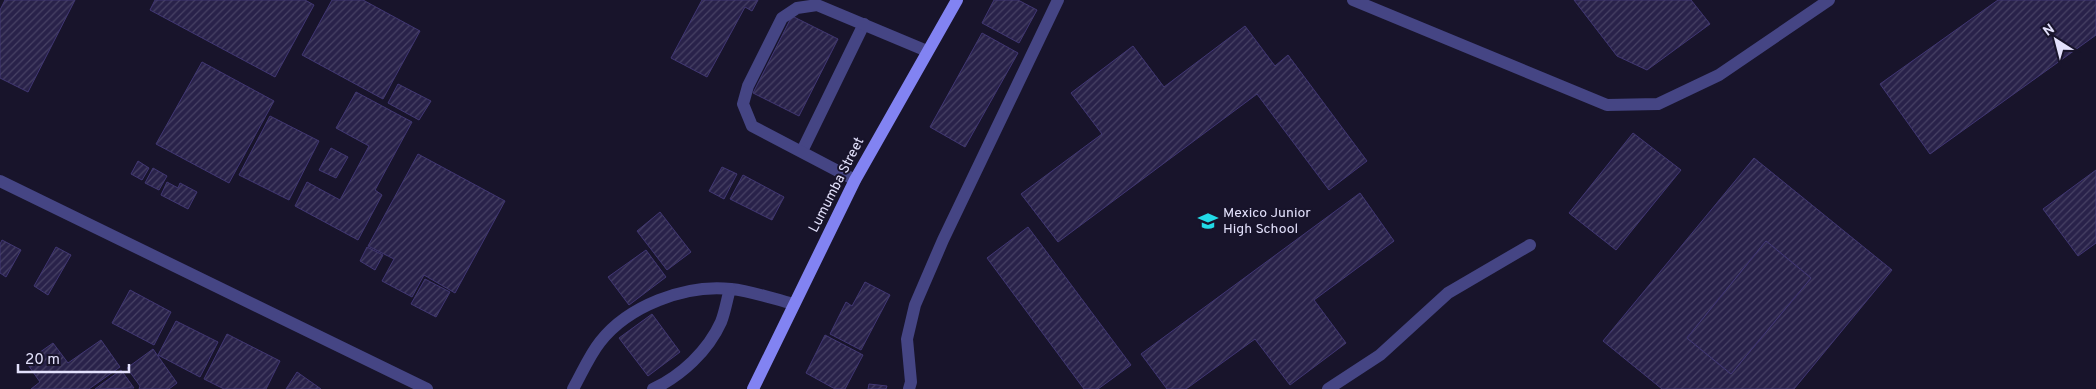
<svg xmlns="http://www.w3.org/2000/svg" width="2096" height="389" font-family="Overpass,sans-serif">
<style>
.building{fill:url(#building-hatch);stroke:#413773;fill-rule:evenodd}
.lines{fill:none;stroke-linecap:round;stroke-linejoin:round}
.service{stroke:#454584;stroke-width:12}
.tertiary{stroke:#454584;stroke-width:12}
.secondary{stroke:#8283f2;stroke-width:12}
.labels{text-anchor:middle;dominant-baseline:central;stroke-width:4;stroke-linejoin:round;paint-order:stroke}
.street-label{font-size:14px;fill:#e3e1fc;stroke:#18142b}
.poi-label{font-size:14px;fill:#e3e1fc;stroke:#18142b;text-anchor:start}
</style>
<defs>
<pattern id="building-hatch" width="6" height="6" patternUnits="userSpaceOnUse" patternTransform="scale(1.25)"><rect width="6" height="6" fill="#29224a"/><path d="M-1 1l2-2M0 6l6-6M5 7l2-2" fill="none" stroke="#484265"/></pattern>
</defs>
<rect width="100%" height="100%" fill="#18142b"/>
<g class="building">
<path d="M5,0H75L28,92L0,78V10Z"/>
<path d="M155,0H305L314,5L275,77L150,10Z"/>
<path d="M332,0H363L420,31L383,99L302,55Z"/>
<path d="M702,0H758L752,11L745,7L707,77L671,58Z"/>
<path d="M994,0H1018L1037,10L1019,43L982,23Z"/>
<path d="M1574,0H1691L1710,24L1647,70L1617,56Z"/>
<path d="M1998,0H2096V35L1930,154L1880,84Z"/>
<path d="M792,16L838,39L799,116L753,93Z"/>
<path d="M1245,26L1275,66L1288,55L1367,161L1329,190L1257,94L1058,242L1021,194L1102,134L1071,93L1133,46L1164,87Z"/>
<path d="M982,33L1018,53L965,147L930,127Z"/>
<path d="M202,62L274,101L229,183L156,144Z"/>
<path d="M398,84L431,101L419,120L388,103Z"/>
<path d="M356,92L412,122L375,190L382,195L358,240L295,206L307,182L340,200L369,146L336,128Z"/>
<path d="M270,116L319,141L289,200L239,175Z"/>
<path d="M1633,133L1681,170L1616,250L1569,213Z"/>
<path d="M331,148L348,157L336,178L319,170Z"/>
<path d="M418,154L505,201L455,293L424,275L412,297L382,281L394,259L368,246Z"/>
<path d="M1754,158L1892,270L1794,389H1662L1603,341ZM1766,241L1811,278L1731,374L1687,338Z"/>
<path d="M138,161L149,168L142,180L131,174Z"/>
<path d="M722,167L737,174L724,199L709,191Z"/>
<path d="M153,168L167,176L159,190L145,183Z"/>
<path d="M2096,170V243L2078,256L2043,209Z"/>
<path d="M743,175L784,197L772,220L730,199Z"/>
<path d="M167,182L178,188L180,183L197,192L188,209L161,195Z"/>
<path d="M1360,193L1394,241L1314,300L1346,343L1290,385L1255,339L1186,389H1167L1141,354Z"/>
<path d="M660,212L691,252L667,270L637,231Z"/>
<path d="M1028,227L1131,365L1098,389H1084L987,258Z"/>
<path d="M2,240L21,250L6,277L0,273V244Z"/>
<path d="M1766,241L1811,278L1731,374L1687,338Z"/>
<path d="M56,247L71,255L48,295L34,286Z"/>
<path d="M367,247L383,255L375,270L360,261Z"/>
<path d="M646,250L666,277L629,305L608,277Z"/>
<path d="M425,279L450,292L436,317L411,304Z"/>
<path d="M865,282L890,295L861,350L830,334L846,302L852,306Z"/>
<path d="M130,290L171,312L154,345L112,323Z"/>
<path d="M652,314L680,352L648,376L619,338Z"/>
<path d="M176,321L218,342L200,377L158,355Z"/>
<path d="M227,334L280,361L266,389H224L204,379Z"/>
<path d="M825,335L863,355L845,389H835L806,373Z"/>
<path d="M101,340L120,367L89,389H31L40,382L26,362L53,343L68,363Z"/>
<path d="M153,349L177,383L169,389H139L140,386L127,368Z"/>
<path d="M121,370L134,388L95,389Z"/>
<path d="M297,372L321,389H286Z"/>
<path d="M869,384L887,386L886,389H868Z"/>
</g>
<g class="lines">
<g class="service">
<path d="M1353,0L1607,105L1658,104L1719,75L1829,0"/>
<path d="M802,151L864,24"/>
<path d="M855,180L752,126L743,104L748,86L782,18L797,8L817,5L927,51"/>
<path d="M573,389C582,373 589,356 600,342C628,306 685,284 731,289C752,291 773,299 794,304"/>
<path d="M653,389C681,376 708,351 721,322C725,312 727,299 730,289"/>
<path d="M909,389L911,382L907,339L915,305L943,240L1058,0"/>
<path d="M1328,389L1380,355L1448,293L1530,245"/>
</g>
<path class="tertiary" d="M0,181L427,389"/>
<path class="secondary" d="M753,389L855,180L957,0"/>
</g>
<defs>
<symbol id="school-bare" viewBox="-9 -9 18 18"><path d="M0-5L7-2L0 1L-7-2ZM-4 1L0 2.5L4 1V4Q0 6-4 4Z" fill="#22dae7" stroke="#18142b" stroke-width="2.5" paint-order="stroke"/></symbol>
</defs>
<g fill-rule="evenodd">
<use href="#school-bare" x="1194" y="207" width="28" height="28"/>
</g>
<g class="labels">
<g class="street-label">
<text transform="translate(837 185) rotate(-63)">Lumumba Street</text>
</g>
<g class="poi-label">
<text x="1223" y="213">Mexico Junior<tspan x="1223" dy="16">High School</tspan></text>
</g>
</g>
<g transform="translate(2056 40) rotate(324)" stroke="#18142b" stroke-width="4" paint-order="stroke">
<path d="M0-4L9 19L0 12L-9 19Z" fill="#e3e1fc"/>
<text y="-8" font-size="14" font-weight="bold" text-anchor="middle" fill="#e3e1fc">N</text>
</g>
<path d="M18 364v8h111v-8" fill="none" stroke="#e3e1fc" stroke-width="2.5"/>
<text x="25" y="364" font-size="15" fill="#e3e1fc" stroke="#18142b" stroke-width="4" paint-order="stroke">20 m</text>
</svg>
